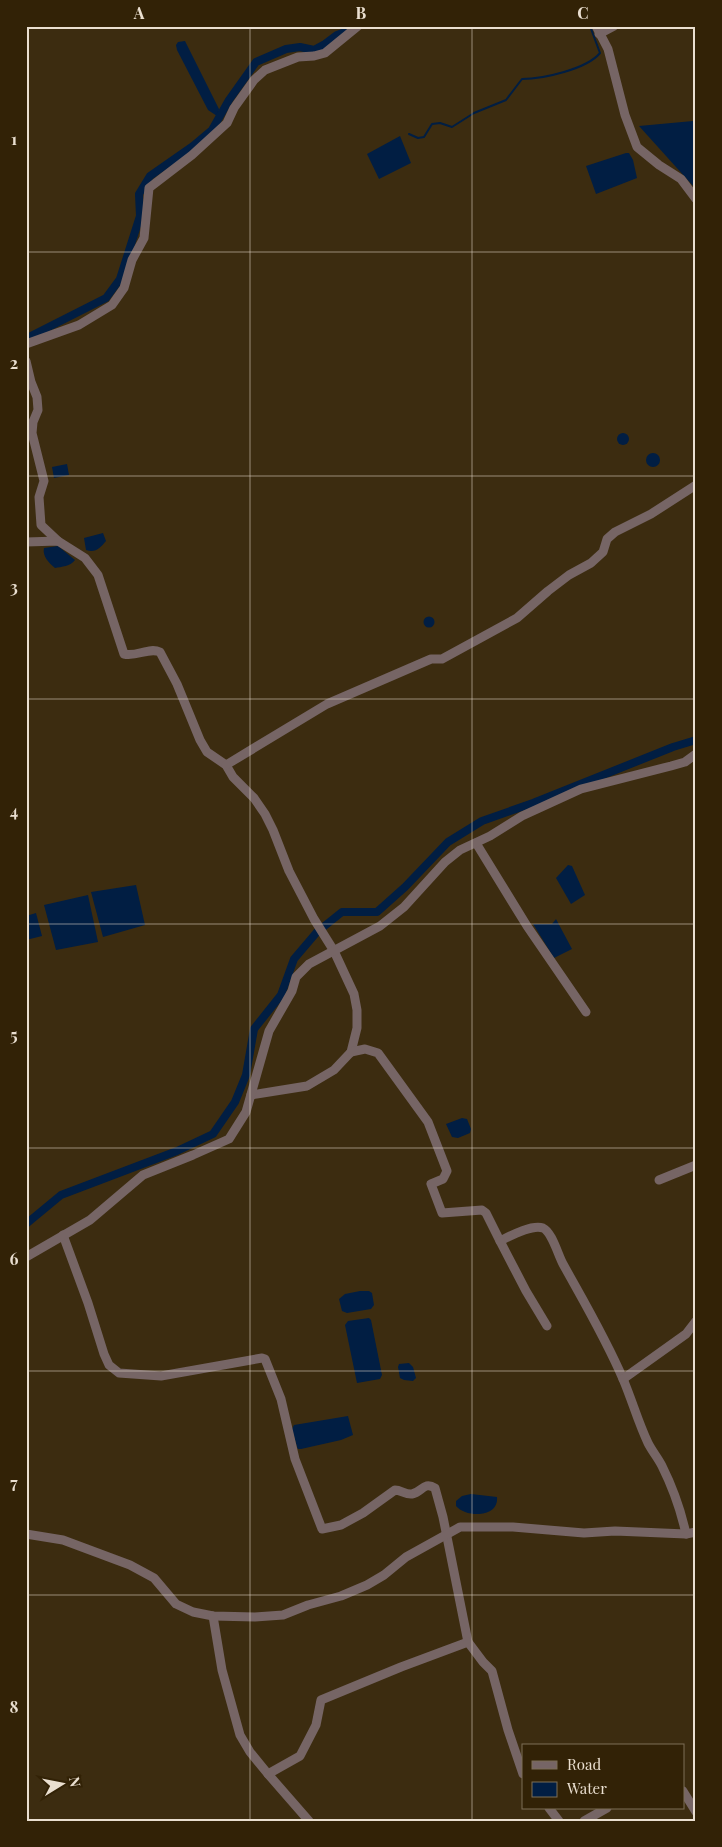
<svg xmlns="http://www.w3.org/2000/svg" width="722" height="1847" font-family="'Playfair Display',serif">
<style>
.water{fill:#011e43}
.lines{fill:none;stroke-linecap:round;stroke-linejoin:round}
.stream{stroke:#011e43;stroke-width:2}
.canal{stroke:#011e43;stroke-width:8}
.minor{stroke:#766565;stroke-width:9}
.grid{fill:none;stroke:#eadfd0;stroke-width:1;stroke-opacity:0.55}
.neatline{fill:none;stroke:#eadfd0;stroke-width:2}
.grid-label{font-size:16px;text-anchor:middle;font-weight:bold;fill:#eadfd0}
</style>
<rect width="100%" height="100%" fill="#3c2c10"/>
<g class="water">
<path d="M185,41L219,109L217,116L208,110L177,50L176,45L178,42Z"/>
<path d="M693,121L696,127V186L694,187L639,126Z"/>
<path d="M400,136L411,163L379,179L367,154Z"/>
<path d="M626,153H629L633,160L637,178L596,194L586,166Z"/>
<circle cx="623" cy="439" r="6"/>
<circle cx="653" cy="460" r="7"/>
<path d="M67,464L69,475L54,478L52,467Z"/>
<path d="M103,533L106,541C100,548 96,553 86,550L84,538Z"/>
<path d="M58,546L75,560C71,566 61,567 55,568C49,563 42,556 44,548Z"/>
<circle cx="429" cy="622" r="5.5"/>
<path d="M568,865L572,866L585,895L571,904L556,878Z"/>
<path d="M136,885L145,925L103,937L91,892Z"/>
<path d="M88,895L98,942L56,950L44,905Z"/>
<path d="M36,913L42,936L26,940V916Z"/>
<path d="M556,919L572,949L554,958L533,924H552Z"/>
<path d="M462,1118L467,1119L471,1129L470,1133L458,1138L452,1137L446,1124Z"/>
<path d="M360,1291H369L372,1293L374,1305L371,1309L347,1313L342,1311L339,1299L345,1294Z"/>
<path d="M369,1318L371,1320L382,1375L380,1379L357,1383L345,1325L348,1321Z"/>
<path d="M409,1363L413,1367L416,1378L413,1381L404,1380L400,1378L398,1367L399,1364Z"/>
<path d="M348,1416L353,1435L341,1440L301,1449H298L297,1447L292,1429L294,1425Z"/>
<path d="M471,1494L497,1497C499,1518 466,1518 456,1506V1501L462,1496Z"/>
</g>
<g class="lines">
<path class="stream" d="M409,134L418,138L424,137L432,124L440,123L452,127L474,113L506,100L522,79C543,79 587,69 600,53L590,26"/>
<g class="canal">
<path d="M27,338L106,298L120,279L140,216L139,194L150,176L193,146L212,130L229,100L256,62L286,49L300,47L314,50L325,44L337,35L348,31L350,26"/>
<path d="M26,1224L61,1195L177,1151L213,1134L235,1102L246,1075L254,1029L281,995L294,959L317,932L342,912H377L405,887L448,842L482,821L533,803L673,747L696,740"/>
</g>
<g class="minor">
<path d="M596,26L608,49L625,115L637,147L659,165L681,179L696,199"/>
<path d="M599,34L614,26"/>
<path d="M26,344L79,325L112,305L124,288L132,260L144,238L149,188L192,155L227,123L234,108L254,80L265,70L298,57L314,56L325,53L358,26"/>
<path d="M26,361L31,382L37,397L38,410L33,422L32,433L44,481L39,497L41,525L58,541"/>
<path d="M26,542L58,541L85,558L98,575L124,654C137,657 149,647 160,652L177,684L200,740L207,752L226,765L233,777L254,798L265,814L273,830L289,871L314,919L334,951L354,994L357,1010V1028L351,1052L334,1070L307,1086L251,1095"/>
<path d="M226,765L327,704L431,659H442L517,618L548,591L569,575L591,563L603,552L607,539L615,532L651,514L696,485"/>
<path d="M476,843L527,926L586,1012"/>
<path d="M351,1052L365,1049L378,1053L428,1122L447,1171L443,1179L431,1184L442,1213L482,1210L486,1213L500,1241C510,1236 532,1224 543,1228C552,1232 558,1255 563,1264C584,1302 606,1339 623,1379C632,1400 638,1422 648,1443C652,1451 658,1458 662,1466C672,1486 681,1511 686,1534"/>
<path d="M659,1180L696,1165"/>
<path d="M63,1235L88,1303L104,1354L109,1365L119,1373L161,1376L262,1358L265,1359L281,1399L295,1459L322,1529L341,1525L363,1513L395,1490C401,1490 406,1495 412,1494C422,1492 424,1481 435,1488L443,1517L468,1642L483,1662L492,1671L508,1730L523,1774"/>
<path d="M500,1241L526,1291L547,1326"/>
<path d="M26,1257L90,1220L143,1175L193,1155L229,1139L246,1112L269,1031L292,991L296,977L309,964L380,926L404,907L445,862L460,850L490,836L522,816L581,789L671,766L685,762L696,754"/>
<path d="M623,1379L686,1334L696,1321"/>
<path d="M26,1534L63,1540L130,1565L154,1578L176,1604L193,1612L213,1616L255,1617L283,1615L308,1605L341,1596L367,1585L384,1575L406,1557L460,1527H513L584,1533L615,1531L686,1534L696,1532"/>
<path d="M213,1616L222,1670L240,1735L250,1752L268,1774L309,1821"/>
<path d="M268,1774L300,1756L316,1725L321,1700L401,1667L468,1642"/>
<path d="M683,1791L696,1812"/>
<path d="M549,1808L559,1821"/>
<path d="M584,1821L607,1808"/>
</g>
</g>
<path class="grid" d="M250,26V1821M472,26V1821M26,252H696M26,476H696M26,699H696M26,924H696M26,1148H696M26,1371H696M26,1595H696"/>
<rect width="722" height="1847" fill="none" stroke="#322206" stroke-width="55"/>
<rect x="522" y="1744" width="162" height="65" fill="#322206" stroke="#7c6e57"/>
<rect x="532" y="1761" width="25" height="8" fill="#766565" stroke="#7c6e57"/>
<text x="567" y="1770" font-size="15" fill="#eadfd0">Road</text>
<rect x="532" y="1782" width="25" height="15" fill="#011e43" stroke="#7c6e57"/>
<text x="567" y="1794" font-size="15" fill="#eadfd0">Water</text>
<g transform="translate(62 1784) rotate(80)" stroke="#322206" stroke-width="4" paint-order="stroke">
<path d="M0-4L9 19L0 12L-9 19Z" fill="#eadfd0"/>
<text y="-8" font-size="14" font-weight="bold" text-anchor="middle" fill="#eadfd0">N</text>
</g>
<rect x="28" y="28" width="666" height="1792" class="neatline"/>
<g class="grid-label">
<text x="139" y="19">A</text>
<text x="361" y="19">B</text>
<text x="583" y="19">C</text>
<text x="14" y="145">1</text>
<text x="14" y="369">2</text>
<text x="14" y="593">3</text>
<text x="14" y="817">4</text>
<text x="14" y="1041">5</text>
<text x="14" y="1265">6</text>
<text x="14" y="1489">7</text>
<text x="14" y="1713">8</text>
</g>
</svg>
